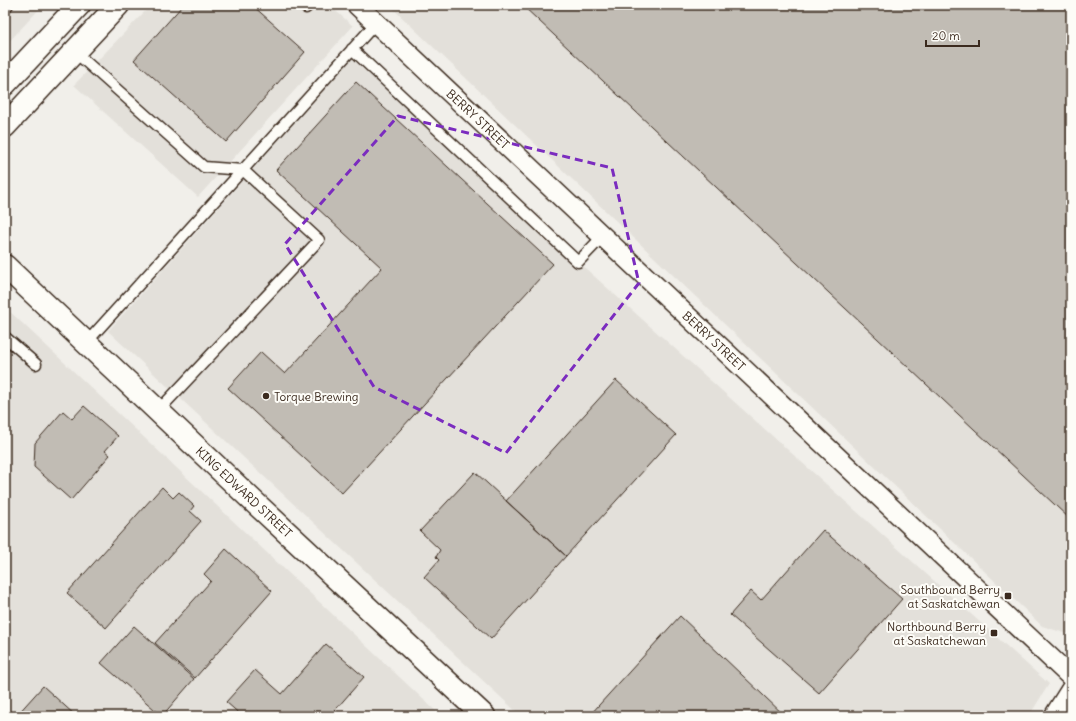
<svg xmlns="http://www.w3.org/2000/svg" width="1076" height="721" font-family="Delius,sans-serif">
<rect width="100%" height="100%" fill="#f1efea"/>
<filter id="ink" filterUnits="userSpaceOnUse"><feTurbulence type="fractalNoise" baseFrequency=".025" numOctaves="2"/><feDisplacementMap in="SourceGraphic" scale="8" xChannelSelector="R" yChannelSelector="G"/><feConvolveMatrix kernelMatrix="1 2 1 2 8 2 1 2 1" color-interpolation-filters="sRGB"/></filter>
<g filter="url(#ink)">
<!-- built -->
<path fill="#e3e0da" d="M5,5h38l-38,41z
M151,5h178l24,21 -155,171 -124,-112z
M389,5h682v630l-29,-9z
M352,59l697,625 -20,32h-508l-413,-385z
M5,307l436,409h-436z"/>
<!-- building -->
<path fill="#c1bcb4" stroke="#3b2a1e" d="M183,5h69l53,47 -79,90 -92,-82z
M522,5h549v515z
M356,82l197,182 -211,229 -114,-105 33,-36 24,22 97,-106 -106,-98z
M616,380l60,55 -110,121 -60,-55z
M84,406l34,30 -13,15 5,4 -39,45 -37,-33 1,-24 28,-32 9,8z
M475,472l91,84 -75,83 -67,-62 15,-17 -3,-3 4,-7 -20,-19z
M162,487l11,11 6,-6 15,14 -4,5 11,10 -95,107 -39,-35z
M823,530l79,69 -83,94 -89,-78 21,-24 10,9z
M226,549l46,42 -77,87 -40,-35 56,-62 -7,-7z
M680,616l105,100h-196z
M134,626l60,53 -32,37 -61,-53z
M326,644l38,33 -34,39h-88l-16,-14 29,-32 27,24z
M43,686l33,30h-60z"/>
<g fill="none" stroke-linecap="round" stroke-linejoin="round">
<!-- service casing -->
<g stroke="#3b2a1e" stroke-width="13">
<path id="service" d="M303,5l3,3 3,-3
M5,8l3,-3
M352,49l226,213 25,-26
M75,52l129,115 39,3 76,70 -161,171
M5,337l31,27
M86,343l290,-320"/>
</g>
<!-- minor casing -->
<g stroke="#3b2a1e" stroke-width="22">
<path id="minor" d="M357,5l714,672
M1054,716l17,-27"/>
</g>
<!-- secondary casing -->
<g stroke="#3b2a1e" stroke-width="25">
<path id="secondary" d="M5,84l74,-79
M5,126l113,-121"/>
</g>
<!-- primary casing -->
<g stroke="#3b2a1e" stroke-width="25">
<path id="primary" d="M5,266l247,234 232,216"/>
</g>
<!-- service -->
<use href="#service" stroke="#fdfcf7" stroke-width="10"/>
<!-- minor -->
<use href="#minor" stroke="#fdfcf7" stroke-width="19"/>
<!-- secondary -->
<use href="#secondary" stroke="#fdfcf7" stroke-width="22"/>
<!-- primary -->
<use href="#primary" stroke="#fdfcf7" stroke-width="22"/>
</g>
</g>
<!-- marked area -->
<path fill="none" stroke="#7b2cbf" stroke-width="3" stroke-dasharray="8 5" stroke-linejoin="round" d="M398,116l214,52 27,115 -133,170 -132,-66 -89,-143z"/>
<!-- markers -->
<g fill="#3b2a1e" stroke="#fdfcf7" stroke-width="1.5">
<circle cx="266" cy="396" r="4"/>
<rect x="1004" y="592" width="8" height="8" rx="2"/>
<rect x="990" y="629" width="8" height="8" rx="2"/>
</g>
<g text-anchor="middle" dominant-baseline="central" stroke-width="4" stroke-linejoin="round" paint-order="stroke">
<!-- street labels -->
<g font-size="12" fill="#3b2a1e" stroke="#fdfcf7">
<text transform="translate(478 119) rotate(43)">BERRY STREET</text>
<text transform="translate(714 341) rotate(43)">BERRY STREET</text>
<text transform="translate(244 492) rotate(43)">KING EDWARD STREET</text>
</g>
<!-- poi labels -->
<g font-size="12" fill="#3b2a1e" stroke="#fdfcf7" text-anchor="end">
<text x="274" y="396" text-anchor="start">Torque Brewing</text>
<text x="1000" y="589">Southbound Berry<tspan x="1000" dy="14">at Saskatchewan</tspan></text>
<text x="986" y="626">Northbound Berry<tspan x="986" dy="14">at Saskatchewan</tspan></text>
</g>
</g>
<!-- margin -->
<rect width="1076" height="721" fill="none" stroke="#fdfcf7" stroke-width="20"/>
<rect x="10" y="10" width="1056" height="701" fill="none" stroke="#3b2a1e" stroke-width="1.5" filter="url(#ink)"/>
<!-- scale -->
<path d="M926 40v6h53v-6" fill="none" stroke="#3b2a1e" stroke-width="2"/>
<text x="932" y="40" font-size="12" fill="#3b2a1e" stroke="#fdfcf7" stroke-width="3" paint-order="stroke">20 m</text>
</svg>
